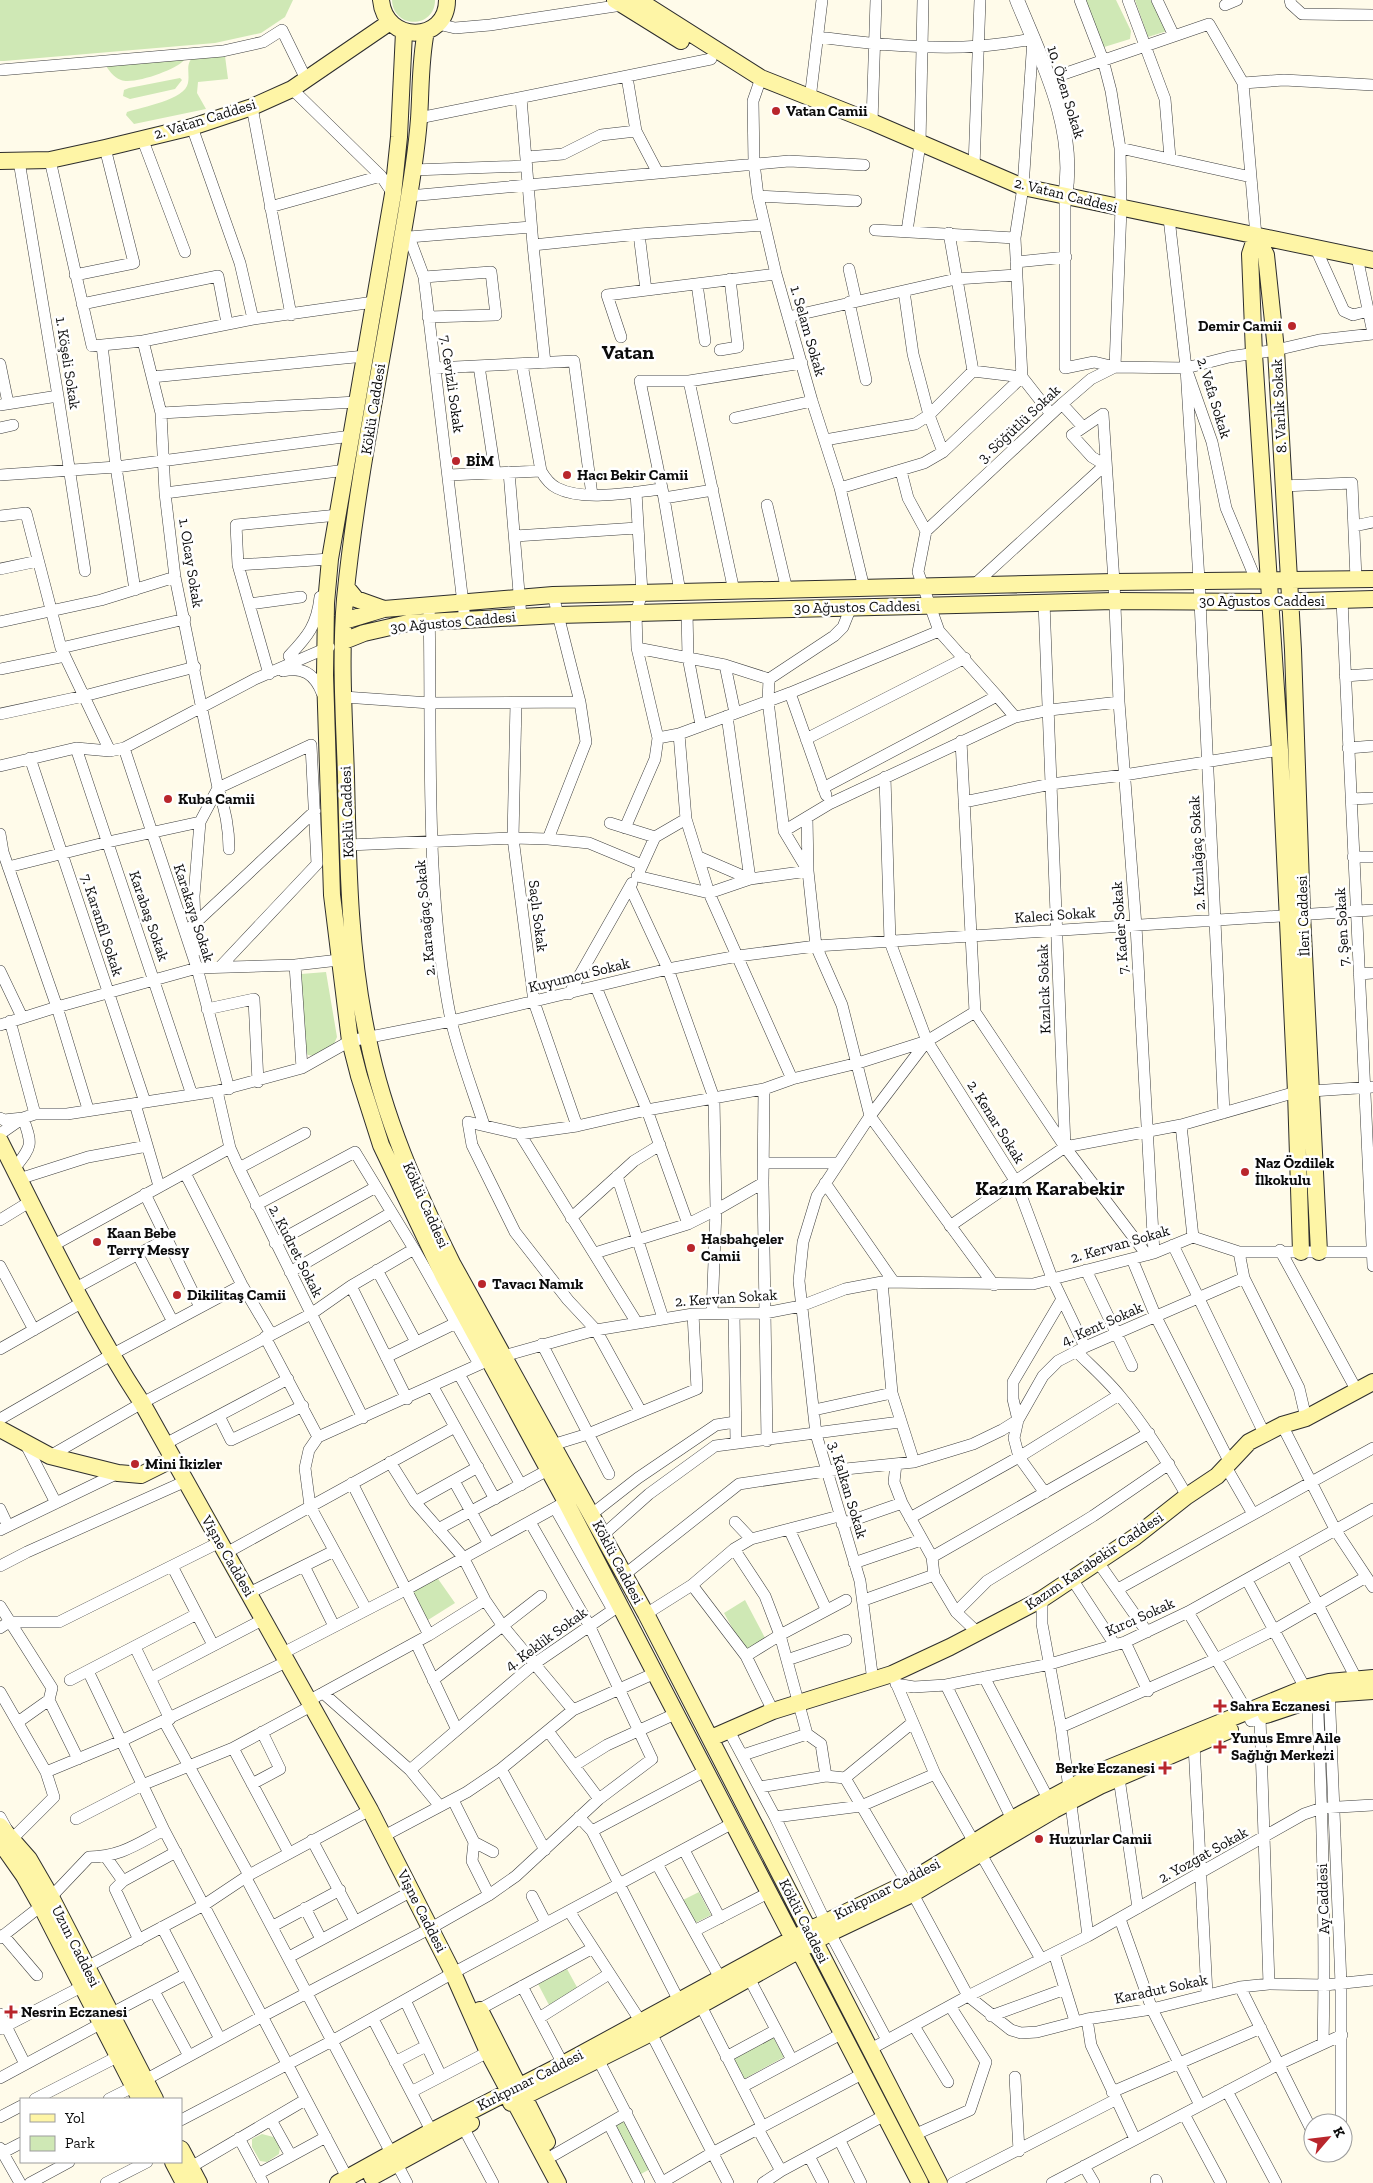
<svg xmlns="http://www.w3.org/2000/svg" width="1373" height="2183" font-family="'Zilla Slab',serif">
<rect width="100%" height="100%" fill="#fffbea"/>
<!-- green -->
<path fill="#cfe8b5" d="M0,0h293l-8,17 -24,16 -46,10 -211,18h-4z
M392,0h43c0,29 -42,29 -43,0z
M1082,0h34l15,31 -1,8 -29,9z
M1135,0h18l14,31 -19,6z
M225,56l3,23 -30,3 -1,11 9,16 -72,15 -8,-9 1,-3c15,-5 58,-12 61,-29 2,-10 -3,-18 5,-26z
M184,60c-8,10 -51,25 -63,20 -8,-3 -13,-11 -17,-17z
M180,78l2,2 -7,9 -45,10 -7,-3 1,-6 5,-2z
M326,972l11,65 -3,7 -20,12 -6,-1 -4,-5 -3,-76z
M436,1576l19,27 -27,17 -15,-27 1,-5z
M745,1600l20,38 -20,13 -21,-38z
M699,1892l12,23 -16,8 -12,-23z
M567,1969l11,20 -29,16 -11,-21z
M773,2037l11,20 -40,22 -11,-21z
M626,2118l26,50 -13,7 -26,-51z
M262,2134l15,4 3,9 -1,7 -12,8 -7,-1 -8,-14v-8z"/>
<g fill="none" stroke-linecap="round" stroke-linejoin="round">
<!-- minor casing -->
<g stroke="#3e3e3e" stroke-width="12">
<path id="minor" d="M1128,0l37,99 5,59
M1157,0l17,36
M1290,0l1,4 11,10 71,1
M1225,5l12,-5
M438,24l17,4 35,-3 132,-20
M819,37c51,7 109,13 161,9 17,-1 35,-4 53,-7l-10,148 -8,51 7,139 -49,-6 -44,44 -14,9 -90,16
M0,70l223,-19 40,-9 19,-12 24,49
M627,77l9,54 22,42
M761,78l-8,23 1,62 4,33 18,78 36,127 28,87 24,100
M1049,79l160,-55 34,59 13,153
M1243,83l41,-3 89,5
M292,89l89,87 12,18
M521,98l12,147 12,118
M810,99l12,-99
M252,107l39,208
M419,118l292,-59
M872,122l4,-122
M192,127l48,136 13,56
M142,138l43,114
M1120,148l131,29
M527,157l36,-3 38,-19 35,-4
M50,160l42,186 51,-5 110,-22 121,-17
M19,161l39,235 27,175
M974,167l6,-167
M413,170l114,-4
M409,196l380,-35 75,4
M758,196l98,5
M1065,196v172l29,-6 21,5 6,-159 -1,-60 -9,-57 -8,-31 -23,-60
M270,207l111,-31
M1169,218l17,150 26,74 14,66 30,72
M875,230l140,8
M907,231l13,-87 3,-144
M949,233l24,138
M639,234l7,56
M402,237h7l15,40 41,343
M409,237l122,-10
M533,245l106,-11 125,-9
M1316,249l28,62 9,4 15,-4
M1357,257l16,76
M1016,262l50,-5
M849,269l7,31
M75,275l59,-12 -29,-115
M424,277l67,-5 5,43 -68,2
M697,284l8,57
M904,291l9,63 16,61 14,37
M849,302l17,78
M82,304l136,-28 9,47
M788,317l168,-38 60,-4
M621,337l-14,-42 169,-21
M143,341l18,72 4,80 10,84 43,211c7,20 11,39 11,61
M102,345l14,122 19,123
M720,350l18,-3 -8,-68
M0,364l8,39
M522,364l19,107
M479,366l16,106
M435,368l139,-7 18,134
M1186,368l13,212 25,533
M152,377l213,-21
M689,381l45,210
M1062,404l21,23
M0,405l58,-9
M161,413l195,-11
M1103,414l11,168 5,120 17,224 18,327
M735,418l77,-17
M0,428l13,-3
M901,471l7,27 18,33
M509,472l12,145
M0,475l116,-8 235,-31
M449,475l92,-4c4,7 8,13 16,17 27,14 75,4 105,1
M1283,486l69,-3 4,96
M840,488l84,-25 19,-11 79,-75 29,37
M165,493l181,-23
M664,498l49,-8
M767,505l20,85
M0,516l26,-3 35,135 49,103
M1354,526l19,-4
M515,536l122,-8
M238,565l92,-6 -2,6
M0,569l38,-8
M974,585l131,-120 -13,-8 -20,-22 31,-21
M680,592l-16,-94 -24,-117h49l113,-18
M1342,600l31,666
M1044,602l21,545
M249,604l52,-7
M429,605c3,135 -5,283 22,415 8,35 22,71 33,105
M687,612l1,45 13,68
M0,622l101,-22 74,-23
M61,648l124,-29
M637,648l88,17 44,14 65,-43 9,-9 8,-20
M289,656c19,-20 28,-31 31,-59
M725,665l10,48
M0,669l65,-13
M283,671c20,-5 32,4 39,22
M269,674l-31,-109 -2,-40 102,-10
M1345,676l28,-2
M790,693l36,102
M997,696l-58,-65 -21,-59 8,-41 136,-127 29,-25 24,-12 71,1 43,-11 47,-7 43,-10 54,-6
M344,697l86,6 150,-1
M516,703l-3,135 21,164 43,124
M0,714l84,-18 111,-29
M727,716l23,163
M679,734l7,85 23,74 83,186
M658,738l21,-4 111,-41 149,-62
M806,739l159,-81
M961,741l14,271
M76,748l116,347
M124,748l73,220 32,121
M1348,748l25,-2
M30,758l115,344
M0,766l76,-18 34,3 14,-3 131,-69 74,-32
M885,777l5,165 37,99 89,141 36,96 33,69
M218,788l93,-43 6,119 -97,103
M823,788l174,-92 18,21
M1351,799l22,-1
M964,802l87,-18 73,-9 156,-25
M807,817l1,54 8,75 26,59 28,111 -53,80 -14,46 -4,39 17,153 44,147 13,100
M610,823l45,14 31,-18
M625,828l30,-69 3,-21 -21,-90 -1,-35 6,-20 -6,-101
M784,831l45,-27 186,-87 35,-7 69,-8
M0,834l3,18 54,155 31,102
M548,839l38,-97 -6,-40 -27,-107
M348,845l165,-7 35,1 41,4 53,22
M699,857l51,22
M1353,857h20
M8,867l100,-25 92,-20
M640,870l15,-33
M637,876l72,17 41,-14 58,-8 -24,-40 -16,-130 1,-22
M630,887l38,82 46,129 2,112 -4,103
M192,926l123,-115
M196,951l-2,-55 6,-74 18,-34
M295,965l7,103
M0,971l22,46
M1359,974l14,-1
M596,987l51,123 41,114
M569,994l63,-111
M207,1009l47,-10 4,83
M975,1012l90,135 82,108
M10,1021l25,93
M0,1025l57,-18 140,-39 98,-3 44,-5
M927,1041l-57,75 124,169
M764,1089l-1,94 4,258
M217,1091l13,57 9,20 124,250
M135,1104l24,82
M0,1118l4,2 19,-2 12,-4h32l150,-23 85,-23 48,-27 101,-20 217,-52 70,-13 78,-10 557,-36
M1181,1125l12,112
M0,1134l23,-16c10,28 9,28 -9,51
M520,1134l117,189
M764,1163h73
M239,1168l66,-35
M185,1173l57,112 29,49
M617,1176l46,142
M19,1179l69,-22 59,-11
M825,1183l68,98
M145,1194l55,113
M256,1205l99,-53 59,97 65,115
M571,1218l63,-57 26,-16
M0,1220l31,-19
M950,1226l115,-79 116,-22 115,-33 77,-5
M1193,1237l46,15h134
M275,1243l101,-56
M1173,1245l91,188
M52,1246l178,-98
M1280,1250l77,141
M1239,1252l5,26 55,110 7,30
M595,1253l93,-29 28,-14 47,-27
M138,1255l35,67
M1132,1259l24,58 73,144
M0,1266l34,64
M377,1270l39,72
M1086,1270l46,96
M290,1272l101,-59
M882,1282l10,111 22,69
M351,1286l56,113
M74,1289l92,-50
M734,1313l2,130
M265,1337l53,100
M542,1344l67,130
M0,1349l81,-46
M1077,1352c14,14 30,28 43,44 26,31 47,65 67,100
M386,1357l70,-34
M459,1374l62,111
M433,1387l62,112
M814,1410l78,-17
M641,1412l-45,-82 -28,-30 -53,-68 -43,-87 -4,-23 52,12 57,-8 70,-16 117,-21 28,-10 66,-16 69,-22 48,-29
M219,1416l12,24 72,-34
M0,1419l111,-64 131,-70
M1282,1425l54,106 37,56
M25,1443l31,60
M165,1444l123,-65
M552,1445l36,-11 109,-45 -4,-75
M50,1456l92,-53 169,-89 40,-28 63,-37
M390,1462l25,40 48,55 22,43 17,25 71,85
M896,1464l-2,18 8,21 30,54 2,18 22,37 22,21
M1226,1467l27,47
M454,1481l35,63
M352,1483l77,152
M1045,1493l-26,-36 -5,-19 4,-18 -5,-21v-17l49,-83
M415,1502l63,-35
M0,1509l8,17
M592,1514l46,-36 78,-53 19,-3
M910,1518l109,-61 100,-62
M735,1522l16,17
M842,1524l60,-21
M438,1529l110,-59
M789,1529l37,80
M0,1530l118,-57
M603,1535l46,-41 66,-48 185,-24
M734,1549l31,47 15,39 -34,21
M226,1553l229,-126
M1292,1555l65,125
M932,1557l217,-124
M1098,1562l49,70
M854,1563l67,-23
M0,1566l27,-14 159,-71
M172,1566l41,79
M304,1566l30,60
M624,1575l115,-91 87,-13 88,-9 59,-18 29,-14 16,-10 25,-44 15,-15 27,-14 159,-69
M1072,1579l43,66
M1247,1580l58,108
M692,1585l54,71 27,55
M1118,1589l255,-141
M249,1593l85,-42
M1042,1599v25l19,103 27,209
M846,1600l-66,35 27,99 14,10 5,32 19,2 62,105 61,113 43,34 10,3 16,-1 50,-13 65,-10 88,-22 29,-3 56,1 48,-5
M864,1600l70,-25
M0,1606l52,82 -3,12 -31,22
M366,1609l-56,-103 -5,-38 4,-18 9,-13 171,-77 107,-30 97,-16 72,-1 36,-7 44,-17 37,-7 151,2 121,-31 39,-16
M956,1612l31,-31 106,-65 76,-52
M1188,1612l59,99 4,10
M646,1614l46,-29 42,-36 17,-10 88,-23
M0,1628l9,-6h50l161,-80
M1125,1642l23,49
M416,1643l41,87
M135,1647l35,72
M283,1653l124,-64 153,-84
M787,1660l59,-20
M88,1671l76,159 186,353
M984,1677l68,129
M151,1678l113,-59
M894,1678l41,96 106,185
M70,1680l127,-66
M433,1680l108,-84
M896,1684l18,3 32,-2 104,-21 75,-22 63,-30 185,-103
M946,1685l66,134
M1329,1688l12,296v139
M1317,1691c5,117 9,235 6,352
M0,1692l46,80 8,25 -42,42 -12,-22
M323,1693l87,77 29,35
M49,1700l29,59
M310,1700l119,-65 56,-35
M1260,1717l9,267
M164,1721l85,154
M1061,1727l155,-68 58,-29 92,-53
M548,1731l51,68
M729,1731l46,86 50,104
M1194,1745l13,249
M233,1748l56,105
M743,1755l64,-21
M575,1765l32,-20 68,-31
M501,1769l44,81
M410,1770l124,-106 79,-54 -58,-102
M46,1772l75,-31 167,-80
M845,1778l67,-55
M1119,1778l19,130
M252,1784l28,-15 -18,-37
M760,1787l66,-11
M453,1800l21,42 -2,19 17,34
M579,1817l13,14 87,170
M775,1817l86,-11 74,-32
M76,1819l66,-34 91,-37 80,-43
M592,1831l113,-60
M384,1836l83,-44 34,-23 72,-59 82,-37
M312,1840l43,81
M474,1842l19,10
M684,1850l36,68
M106,1857l17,24 -8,8 24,51
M657,1864l63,114
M246,1878l161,305
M123,1881l53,-29
M532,1896l14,27
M51,1897l38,-40c31,0 48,-13 75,-27
M305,1908l16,31
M569,1911l72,111 10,11 77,150
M1120,1919l32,90 48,96
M273,1926l67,-36
M162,1927l58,112
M694,1931l76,-39
M830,1933l57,107
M3,1935l34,40
M0,1938l41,-32
M1054,1953l21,68
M289,1957l123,-66
M81,1970l123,-65 45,-30 121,-65
M749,1978l43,82
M522,1986l41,78
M1240,1987l71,142 2,1
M154,1991l35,65
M405,2000l36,76
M701,2006l61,120
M480,2009l113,-61
M0,2014l25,50
M110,2014l76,-40
M991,2016l74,-27
M539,2018l70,-44
M373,2019l62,119
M1087,2019l4,26 44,94
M914,2026l34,56
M0,2029l87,-45
M869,2050l99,-54 120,-60 216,-122 18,-6 51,-3
M726,2057l50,-27
M599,2061l63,122
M395,2062l31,-16
M1015,2077l4,74
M0,2078l100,-54
M145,2080l118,-64 168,-88 58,-33 27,-19 83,-77 53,-40 -63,-134 -59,-103
M742,2087l101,-54
M1227,2091l49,92
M411,2092l77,-40
M1112,2092l149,-64
M35,2099l82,-42
M109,2099l24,-12
M1184,2114l37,69
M0,2117l21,-11
M181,2120l151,-79 121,-68 280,-150
M271,2120l20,36
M609,2124l30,59
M463,2127l30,56
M758,2129l23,42
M914,2135l56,-25 16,-48 -36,-56
M239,2138l24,45
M840,2141l21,42
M0,2148l20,35
M2,2153l19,-10
M554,2155l73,-42
M809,2156l14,27
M1084,2166l10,17
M191,2167l114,-67
M258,2174l68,-37
M1156,2180l1,3
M30,2183l39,-21
M106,2183l41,-21
M661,2183l51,-30 152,-80
M763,2183l18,-12 104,-56
M953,2183l162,-83
M1052,2183l227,-119 63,-29"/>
</g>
<!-- tertiary casing -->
<g stroke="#3e3e3e" stroke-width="15">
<path id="tertiary" d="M1017,0c25,61 60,128 48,196"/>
</g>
<!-- secondary casing -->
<g stroke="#2d2d2d" stroke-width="18">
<path id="secondary" d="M381,0c4,44 66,43 66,0
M615,0l66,41
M638,0l123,78 111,44 151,65 350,73
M426,31c-6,30 -5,58 -7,88 -3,40 -10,79 -17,119 -19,120 -45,240 -57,361 -5,58 -1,118 1,177 2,88 3,177 22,263 16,79 49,153 84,224l194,351 293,569
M404,32l-5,105 -6,57 -63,365 -4,44 -1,72 7,220 18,146 9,35 22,69 63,132 122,225 354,681
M0,161l50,-1 55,-12 87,-21 60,-20 40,-18 98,-67
M1256,236l10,19 10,95 17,300 9,264 17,338
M1256,236l-6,18 4,100 26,396 16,342 5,160
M347,588l9,11 28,10
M344,621l40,-12 169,-14 561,-13 259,-3
M344,641l20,-8 44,-10 150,-8 556,-14 156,1 103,-3
M0,1141c45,89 87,178 142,262l228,407 83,163 35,79 70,131
M0,1429l50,27 68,17 23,2 32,-16
M1266,1715l63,-21 44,-3
M711,1738l62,-27 119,-37 58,-27 92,-48 93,-62 52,-41 30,-20 32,-34 33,-17 24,-7 67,-36
M0,1826l29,33 22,38 104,202
M0,1842l24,34 17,30 99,193
M480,2010l67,132
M511,2103l140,-70 179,-100 82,-39 142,-84 46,-24 130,-56
M181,2149l18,34
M173,2162l11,21
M372,2177l99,-54
M338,2183l94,-52 131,-67 246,-134 98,-47 105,-64 87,-47 206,-84 24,-6 44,-4"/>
</g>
<!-- minor -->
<use href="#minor" stroke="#fff" stroke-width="11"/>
<!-- tertiary -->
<use href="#tertiary" stroke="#fff" stroke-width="14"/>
<!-- secondary -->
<use href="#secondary" stroke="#fef5a6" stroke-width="16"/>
</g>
<!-- markers -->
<g fill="#b9262c" stroke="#fff" stroke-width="2">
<circle cx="776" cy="111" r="5"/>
<circle cx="1292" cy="326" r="5"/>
<circle cx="456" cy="461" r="5"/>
<circle cx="567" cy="475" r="5"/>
<circle cx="168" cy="799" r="5"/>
<circle cx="1245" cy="1172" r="5"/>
<circle cx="97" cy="1242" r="5"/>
<circle cx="691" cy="1248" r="5"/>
<circle cx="482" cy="1284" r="5"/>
<circle cx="177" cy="1295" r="5"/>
<circle cx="135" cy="1464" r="5"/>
<path d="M1217.5 1698.5h5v5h5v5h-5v5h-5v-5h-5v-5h5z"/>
<path d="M1217.5 1739.5h5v5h5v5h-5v5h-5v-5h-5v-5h5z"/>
<path d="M1162.5 1760.5h5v5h5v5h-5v5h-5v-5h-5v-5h5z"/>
<circle cx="1039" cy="1839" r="5"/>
<path d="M8.5 2004.5h5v5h5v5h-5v5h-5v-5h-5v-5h5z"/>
</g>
<g text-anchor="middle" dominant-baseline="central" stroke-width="5" stroke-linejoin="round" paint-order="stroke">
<!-- street labels -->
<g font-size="15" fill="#0b0b0b" stroke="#fff">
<text transform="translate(1066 92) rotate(73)">10. Özen Sokak</text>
<text transform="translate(205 119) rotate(-17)">2. Vatan Caddesi</text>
<text transform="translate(1066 195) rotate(14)">2. Vatan Caddesi</text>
<text transform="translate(808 331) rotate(74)">1. Selam Sokak</text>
<text transform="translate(68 363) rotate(81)">1. Köşeli Sokak</text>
<text transform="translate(452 384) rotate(82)">7. Cevizli Sokak</text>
<text transform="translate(1214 398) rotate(73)">2. Vefa Sokak</text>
<text transform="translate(1279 406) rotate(-93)">8. Varlık Sokak</text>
<text transform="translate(373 409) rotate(-81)">Köklü Caddesi</text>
<text transform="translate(1019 424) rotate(-43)">3. Söğütlü Sokak</text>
<text transform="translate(191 563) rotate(81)">1. Olcay Sokak</text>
<text x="1262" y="601">30 Ağustos Caddesi</text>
<text transform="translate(857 607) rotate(-1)">30 Ağustos Caddesi</text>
<text transform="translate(453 622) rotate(-5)">30 Ağustos Caddesi</text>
<text transform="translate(347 812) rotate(-92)">Köklü Caddesi</text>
<text transform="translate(1197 853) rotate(-93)">2. Kızılağaç Sokak</text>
<text transform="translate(194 913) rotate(72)">Karakaya Sokak</text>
<text transform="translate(1055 915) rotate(-4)">Kaleci Sokak</text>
<text transform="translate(149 916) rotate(71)">Karabaş Sokak</text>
<text transform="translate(538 916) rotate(83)">Saçlı Sokak</text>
<text transform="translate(1303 916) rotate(-92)">İleri Caddesi</text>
<text transform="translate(425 918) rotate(-95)">2. Karaağaç Sokak</text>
<text transform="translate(102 925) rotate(72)">7. Karanfil Sokak</text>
<text transform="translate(1342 927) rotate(-93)">7. Şen Sokak</text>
<text transform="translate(1120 928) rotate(-94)">7. Kader Sokak</text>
<text transform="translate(579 975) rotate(-14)">Kuyumcu Sokak</text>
<text transform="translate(1044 989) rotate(-92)">Kızılcık Sokak</text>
<text transform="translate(996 1122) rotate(58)">2. Kenar Sokak</text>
<text transform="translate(426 1205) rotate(66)">Köklü Caddesi</text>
<text transform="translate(1120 1244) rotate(-16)">2. Kervan Sokak</text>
<text transform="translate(296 1251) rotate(63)">2. Kudret Sokak</text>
<text transform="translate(726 1298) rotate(-4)">2. Kervan Sokak</text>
<text transform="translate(1102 1324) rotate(-24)">4. Kent Sokak</text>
<text transform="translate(848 1490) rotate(73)">3. Kalkan Sokak</text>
<text transform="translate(228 1556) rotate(60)">Vişne Caddesi</text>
<text transform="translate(1094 1561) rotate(-34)">Kazım Karabekir Caddesi</text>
<text transform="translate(618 1562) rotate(62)">Köklü Caddesi</text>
<text transform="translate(1140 1617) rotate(-24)">Kırcı Sokak</text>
<text transform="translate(546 1639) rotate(-36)">4. Keklik Sokak</text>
<text transform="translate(1203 1855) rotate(-29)">2. Yozgat Sokak</text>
<text transform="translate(887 1889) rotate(-27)">Kırkpınar Caddesi</text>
<text transform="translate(1323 1899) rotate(-92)">Ay Caddesi</text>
<text transform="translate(422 1911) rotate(63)">Vişne Caddesi</text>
<text transform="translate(804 1921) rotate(63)">Köklü Caddesi</text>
<text transform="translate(76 1946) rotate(63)">Uzun Caddesi</text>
<text transform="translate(1161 1989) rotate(-12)">Karadut Sokak</text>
<text transform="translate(530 2080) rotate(-27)">Kırkpınar Caddesi</text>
</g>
<!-- poi labels -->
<g font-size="15" font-weight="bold" fill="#0b0b0b" stroke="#fff" text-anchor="start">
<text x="786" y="111">Vatan Camii</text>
<text x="1282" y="326" text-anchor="end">Demir Camii</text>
<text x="466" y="461">BİM</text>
<text x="577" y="475">Hacı Bekir Camii</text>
<text x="178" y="799">Kuba Camii</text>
<text x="1255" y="1163">Naz Özdilek<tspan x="1255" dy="17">İlkokulu</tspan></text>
<text x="107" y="1233">Kaan Bebe<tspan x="107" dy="17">Terry Messy</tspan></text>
<text x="701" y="1239">Hasbahçeler<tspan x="701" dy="17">Camii</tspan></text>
<text x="492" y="1284">Tavacı Namık</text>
<text x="187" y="1295">Dikilitaş Camii</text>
<text x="145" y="1464">Mini İkizler</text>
<text x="1230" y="1706">Sahra Eczanesi</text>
<text x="1231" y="1738">Yunus Emre Aile<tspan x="1231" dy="17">Sağlığı Merkezi</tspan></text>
<text x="1155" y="1768" text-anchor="end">Berke Eczanesi</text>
<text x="1049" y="1839">Huzurlar Camii</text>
<text x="21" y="2012">Nesrin Eczanesi</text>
</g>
<!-- district labels -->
<g font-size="20" font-weight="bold" fill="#0b0b0b" stroke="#fff">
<text x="628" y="352">Vatan</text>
<text x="1050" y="1188">Kazım Karabekir</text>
</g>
</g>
<!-- legend -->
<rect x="20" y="2098" width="162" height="65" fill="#ffffff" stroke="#9d9d9d"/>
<rect x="30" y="2114" width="25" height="8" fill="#fef5a6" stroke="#9d9d9d"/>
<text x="65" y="2123" font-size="15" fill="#0b0b0b">Yol</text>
<rect x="30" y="2136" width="25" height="15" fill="#cfe8b5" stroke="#9d9d9d"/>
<text x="65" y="2148" font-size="15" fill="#0b0b0b">Park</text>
<!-- north arrow -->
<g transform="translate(1328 2138) rotate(62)"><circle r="24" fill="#ffffff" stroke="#9d9d9d"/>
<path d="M0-4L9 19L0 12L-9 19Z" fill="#b9262c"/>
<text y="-8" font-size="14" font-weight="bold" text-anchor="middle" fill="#0b0b0b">K</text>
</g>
</svg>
